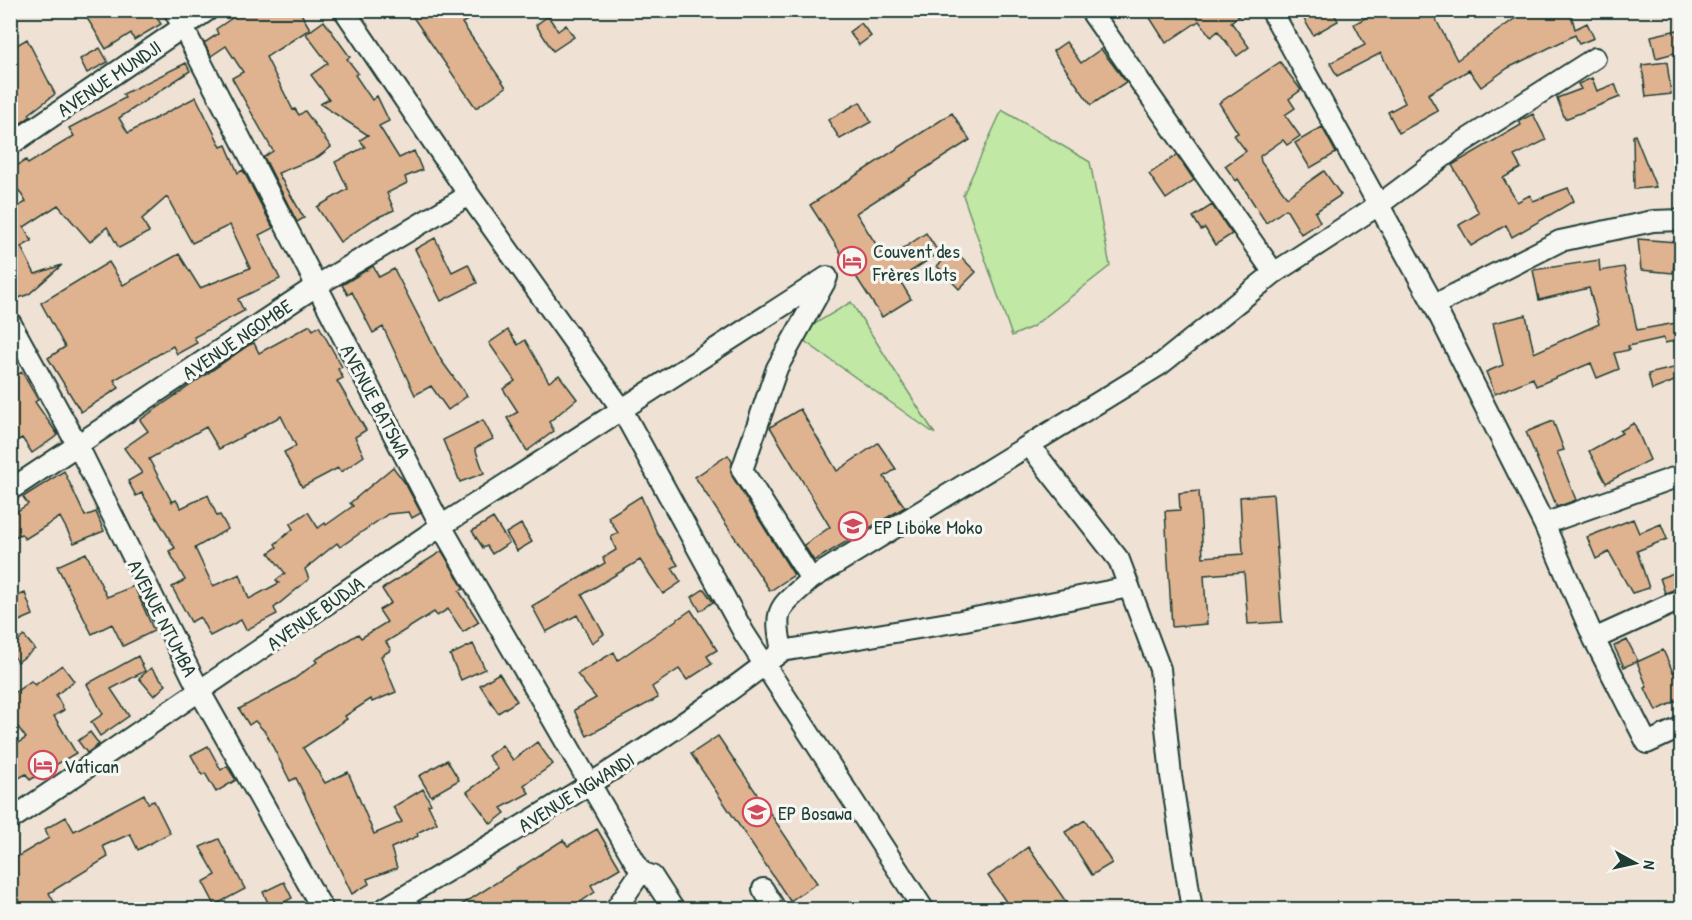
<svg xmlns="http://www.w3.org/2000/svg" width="1692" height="920" font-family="'Patrick Hand',sans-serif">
<rect width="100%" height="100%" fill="#efe2d5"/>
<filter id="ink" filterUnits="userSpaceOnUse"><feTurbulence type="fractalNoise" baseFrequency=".0167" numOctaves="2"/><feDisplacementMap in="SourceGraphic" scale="12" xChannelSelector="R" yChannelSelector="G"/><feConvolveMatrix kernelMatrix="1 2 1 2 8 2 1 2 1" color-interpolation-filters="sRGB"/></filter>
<g filter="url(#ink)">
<!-- green -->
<path fill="#c1e9a5" stroke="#70936c" stroke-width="1.5" d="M1002,110l88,52 20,104 -78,61 -20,9 -49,-141z
M851,302l84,132 -139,-99z"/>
<!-- building -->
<path fill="#dfb390" stroke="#1f3d34" stroke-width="1.5" d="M82,10h70l9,14 -27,16 -3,-7 -25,16z
M244,10h55l11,19 -44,28 27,53 2,-1 4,6 6,-4 26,36 -13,10 -40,16 26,45 -7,4 -33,-65 9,-6 -41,-73 11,-6 -17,-26 -15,10 -7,-13 14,-9 -2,-5z
M408,10h78l-24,13 44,64 -30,21z
M1145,10h101l-15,12 18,25 -12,9 -19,-25 -7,6 -12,-16 -33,22z
M1299,10h33l6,11 -25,14z
M1380,10h51l26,50 70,-50h43l5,19 12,-6 7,15 -15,6 -4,-9 -67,33 -27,19 -12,-17 -41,24 10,17 -39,22 -11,-21 17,-9 -24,-50 -44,23 -7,-13 35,-18 -11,-21z
M548,16l10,15 8,-6 8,12 -21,14 -17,-26z
M324,21l26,36 -3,2 11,14 -3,2 17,25 5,-4 12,25 -10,5 20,32 15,-7 8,19 -17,7 2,6 -20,10 7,17 -20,9 -34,23 -23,-35 31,-18 -13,-27 30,-15 -5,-7 8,-5 -48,-31 9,-5 -18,-24 17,-12 -22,-29z
M861,23l10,13 -12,9 -10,-13z
M1682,29v22l-26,7 -5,-22z
M27,39l28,55 -26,20 2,2 -13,9 -1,-3 -7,4v-77z
M1066,42l15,21 20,-14 25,33 -35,23 -38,-54z
M100,48l8,14 -21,11 -7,-14z
M1280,62l21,28 -12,9 6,9 -10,7 15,21 -13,9 -4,-5 -23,16 1,6 26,35 37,-26 17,24 -26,17 5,10 -19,12 -15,-25 -20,14 -28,-44 -2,2 -11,-15 21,-15 -12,-16 4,-2 -19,-30z
M1667,62l4,32 -25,3 -4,-32z
M186,63l4,8 -71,47 9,15 68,-36 25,50 5,-2 12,28 5,-3 30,58 -14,7 21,44 -42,20 6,12 -50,26 3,6 -20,11 -4,-8 -59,34 5,8 -38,24 -33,-54 17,-11 -24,-44 68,-41 14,23 56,-31 21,34 50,-20 -20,-43 -38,18 -25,-46 -25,22 7,13 -30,16 -12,-21 -17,15 -32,-37 -34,22 8,14 -11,6 14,27 27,-9 -33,29 -10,4 -6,-17 6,-2 -9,-16v-61l4,7 12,-7 -16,-26v-6l16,-10 2,4 46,-28 -5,-8 56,-30 -2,-4z
M1592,78l5,13 18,-7 5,13 -55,22 -8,-21 24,-9 -3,-5z
M860,102l11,20 -31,17 -12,-19z
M952,113l18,27 -114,73 30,47 40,-27 13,20 -40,26 12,20 -29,18 -72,-112z
M1533,114l13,26 -32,16 7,12 -18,10 14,24 13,-7 3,6 35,-13 6,13 -62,36 -6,-12 -35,21 -12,-21 20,-12 -27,-48 69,-40 -2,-4z
M1322,127l14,26 -26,15 -15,-25z
M1635,135l21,52 -22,2 -1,-53z
M1177,155l17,25 -28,19 -17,-25z
M1212,205l20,29 -17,11 -10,-17 -4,2 -8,-13z
M435,238l17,34 16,-8 9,19 -36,18 -26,-52z
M1638,239l38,3 -3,31 -32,-3z
M954,250l22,22 -17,17 -22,-23z
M1599,260l1,11 24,-4 13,63 45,-8v17l-17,4 -1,-5 -36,8 1,4 -15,3 5,16 -22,9 -6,-15 -55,23 -3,-8 -38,16 -9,-22 17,-7 -10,-42 33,-8 8,38 65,-29 -10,-36 -50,12 -6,-30z
M373,266l6,11 15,-8 47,91 26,36 -19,14 -17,-24 -16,9 -32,-68 -10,6 -21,-41 -4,3 -6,-10z
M310,325l3,5 6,-4 23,41 -4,2 5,9 -6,3 29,49 -11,7 9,19 -23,16 -3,-4 -36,19 -18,-35 12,-6 -15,-30 -62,33 -13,-22 -57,32 23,43 4,-2 5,8 27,-13 9,21 3,-1 8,14 -33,19 18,38 27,-12 9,25 30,-16 -3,-3 9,-7 -16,-20 8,-6 -2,-3 18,-15 -3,-5 18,-12 10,16 7,-5 1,2 27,-19 -3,-3 43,-36 12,16 16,30 -9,5 -3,-6 -21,2 -48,33 -3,-4 -32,26 4,10 -35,29 3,6 -31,16 -5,-10 -31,16 -10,-19 -9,5 -19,-35 13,-7 -16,-29 6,-3 -33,-55 -6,3 -8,-15 14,-8 -18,-25 24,-17 -8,-11 109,-75 5,-2 5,10z
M508,330l10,15 7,-5 24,42 10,-7 18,24 -28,23 5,9 -27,20 -20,-33 11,-6 -15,-23 12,-8 -26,-38z
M1682,366v12l-30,12 -4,-16z
M22,372l16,28 -3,2 23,33 -26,18 -10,-15 -12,6v-65z
M800,409l37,62 41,-28 18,26 -12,8 21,30 -91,54 -10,-16 26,-18 -60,-100z
M483,420l10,19 -18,9 9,25 -24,9 -17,-42z
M1553,421l11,29 -7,2 19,48 -19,7 -31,-75z
M1634,423l16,37 -44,23 -17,-32 33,-18 -2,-2z
M728,455l4,6v15l62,99 -24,16 -75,-114z
M64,471l21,45 11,-4 8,19 -30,12 -14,-26 -35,22 -4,-5 -11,5v-23l18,-12 -5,-7z
M1199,491l4,66 40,-3 -3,-57 33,-3 9,128 -34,2 -4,-52 -40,3 3,49 -35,3 -7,-116 15,-1 -1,-17z
M641,496l16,37 21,32 -6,3 9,14 -18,12 -23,-34 -58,35 22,39 -12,9 -15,-28 -31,17 -14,-26 73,-43 -2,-5 13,-8 -5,-13 7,-4 -10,-16z
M493,518l16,25 -17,11 -5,-8 -4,2 -11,-17z
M1633,519l6,14 22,-9 6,15 -30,12 12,37 -17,5 -23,-41 -13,7 -9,-22z
M521,524l11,18 -15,9 -11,-18z
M442,551l22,38 -5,2 20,31 -16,10 -15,-23 -11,7 -3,-4 -48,30 5,8 -10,6 15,36 -24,10 -1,-3 -26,17 2,3 -44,29 22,35 23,-11 26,62 28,-12 -9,-15 30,-18 8,15 -3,1 9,18 -20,10 1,3 -27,12 6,20 -30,11 2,5 -17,10 -56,-116 -6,3 -24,-48 -11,-12 -6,4 -10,-16 55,-30 23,-17 -2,-2 43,-26 3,4 26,-16 -8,-12 12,-7 -9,-14z
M86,553l21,44 27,-11 20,45 -31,15 -11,-22 -20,10 -35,-68z
M1682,570v17l-17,6 -5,-15z
M704,589l9,13 -13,9 -8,-14z
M25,593l8,22 -16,7 -7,-23z
M691,610l26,40 -10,6 5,8 -25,16 -8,-11 -27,18 6,11 -71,38 -13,-26 22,-12 -19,-24 37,-22 4,8z
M24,636l11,13 -17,13 -8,-10v-5z
M1627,640l11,21 -14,6 -10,-21z
M473,644l12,25 -24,11 -11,-25z
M1663,650l10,22 9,-4v30l-26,13 -11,-23 2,-1 -10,-25z
M138,656l7,15 -34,18 18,27 -29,20 -9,-14 12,-8 -16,-30z
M62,665l12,16 -18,14 8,15 -10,6 22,37 -46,27 -4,-6 -16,9v-35l16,-10 -16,-22v-20l21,-15 4,4z
M151,668l15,17 -12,11 -15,-18z
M499,673l18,28 -19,12 -18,-28z
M90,732l9,12 -12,9 -9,-12z
M718,736l99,147 -27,18 -99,-147z
M537,742l16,22 -29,21 5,8 -28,15 4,5 -14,11 -24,-32 31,-23 -10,-13 14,-11 11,15z
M208,746l13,24 6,-4 9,14 -20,12 -11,-19 -3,2 -11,-20z
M447,760l12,20 -28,16 -12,-20z
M144,794l4,9 6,-2 16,32 -32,17 -8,-16 -27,12 5,11 -59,36 9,16h-35l-13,-20v-28l39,-23 -4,-9 21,-12 8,14z
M1085,820l27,43 -20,12 -27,-43z
M597,829l23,39 -29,17 4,7 -25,17h-115l108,-69 5,6z
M219,839l26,50 -30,16 -12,-23 13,-7 -16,-28z
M1028,847l43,62h-60l-23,-33z
M284,882l8,16 -21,11 -8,-17z"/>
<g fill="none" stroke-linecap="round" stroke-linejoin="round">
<!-- minor casing -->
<g stroke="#1f3d34" stroke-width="24">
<path id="minor" d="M174,10l267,516 200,346 11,4 22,34
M344,10l125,185 152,213 123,225 180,277
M1090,10l184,263
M1271,10l163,295 110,219 50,115 53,104 35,-16
M10,145l198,-135
M1434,305l126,-64 93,-20 29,-1
M10,322l68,124 122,246 123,218
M1029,445l90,115 41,109 11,107 21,134
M10,490l306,-204 153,-91
M1544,524l138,-49
M811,579l-69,-109 35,-102 49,-88
M1594,639l88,-40
M782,651l178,-30 169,-34
M10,820l431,-294 386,-249
M763,889l13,21
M382,910c136,-82 275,-161 400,-259 -9,-45 -3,-42 29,-72l350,-215 113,-91 106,-69 83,-62 132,-84
M615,910l26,-38"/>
</g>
<!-- minor -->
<use href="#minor" stroke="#f6f6f2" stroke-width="20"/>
</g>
</g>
<!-- icons -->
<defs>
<g id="hotel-ring" transform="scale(1.5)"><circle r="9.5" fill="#f6f6f2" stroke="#d1495b" stroke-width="1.5"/><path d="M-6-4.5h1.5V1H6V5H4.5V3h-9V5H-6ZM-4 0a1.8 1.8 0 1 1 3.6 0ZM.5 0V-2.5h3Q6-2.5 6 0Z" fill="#d1495b"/></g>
<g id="school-ring" transform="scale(1.5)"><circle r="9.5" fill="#f6f6f2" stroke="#d1495b" stroke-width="1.5"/><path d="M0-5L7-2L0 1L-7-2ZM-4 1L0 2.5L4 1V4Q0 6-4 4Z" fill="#d1495b"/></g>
</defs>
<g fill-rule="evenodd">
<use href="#hotel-ring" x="852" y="261"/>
<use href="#school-ring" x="853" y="526"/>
<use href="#hotel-ring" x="43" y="765"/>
<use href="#school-ring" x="757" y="812"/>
</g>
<g text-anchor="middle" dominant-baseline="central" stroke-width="6" stroke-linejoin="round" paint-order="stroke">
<!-- street labels -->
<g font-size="20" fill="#1f3d34" stroke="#f6f6f2">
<text transform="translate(109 78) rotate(-34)">AVENUE MUNDJI</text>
<text transform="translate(237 339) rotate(-34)">AVENUE NGOMBE</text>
<text transform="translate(376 401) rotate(62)">AVENUE BATSWA</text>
<text transform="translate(315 613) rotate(-35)">AVENUE BUDJA</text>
<text transform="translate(163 618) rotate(63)">AVENUE NTUMBA</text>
<text transform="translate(576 792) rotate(-32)">AVENUE NGWANDI</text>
</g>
<!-- poi labels -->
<g font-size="20" fill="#1f3d34" stroke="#f6f6f2" text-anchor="start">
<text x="873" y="250">Couvent des<tspan x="873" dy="23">Frères Ilots</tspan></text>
<text x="874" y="526">EP Liboke Moko</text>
<text x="64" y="765">Vatican</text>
<text x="778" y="812">EP Bosawa</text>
</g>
</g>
<!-- margin -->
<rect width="1692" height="920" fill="none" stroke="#f6f6f2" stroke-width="36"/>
<rect x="18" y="18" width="1656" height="884" fill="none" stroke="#1f3d34" stroke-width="2" filter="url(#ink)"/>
<!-- north arrow -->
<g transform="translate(1635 863) rotate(98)" stroke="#f6f6f2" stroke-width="4.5" paint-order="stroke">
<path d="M0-4.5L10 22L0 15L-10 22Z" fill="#1f3d34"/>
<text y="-9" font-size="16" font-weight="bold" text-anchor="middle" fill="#1f3d34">N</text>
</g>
</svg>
